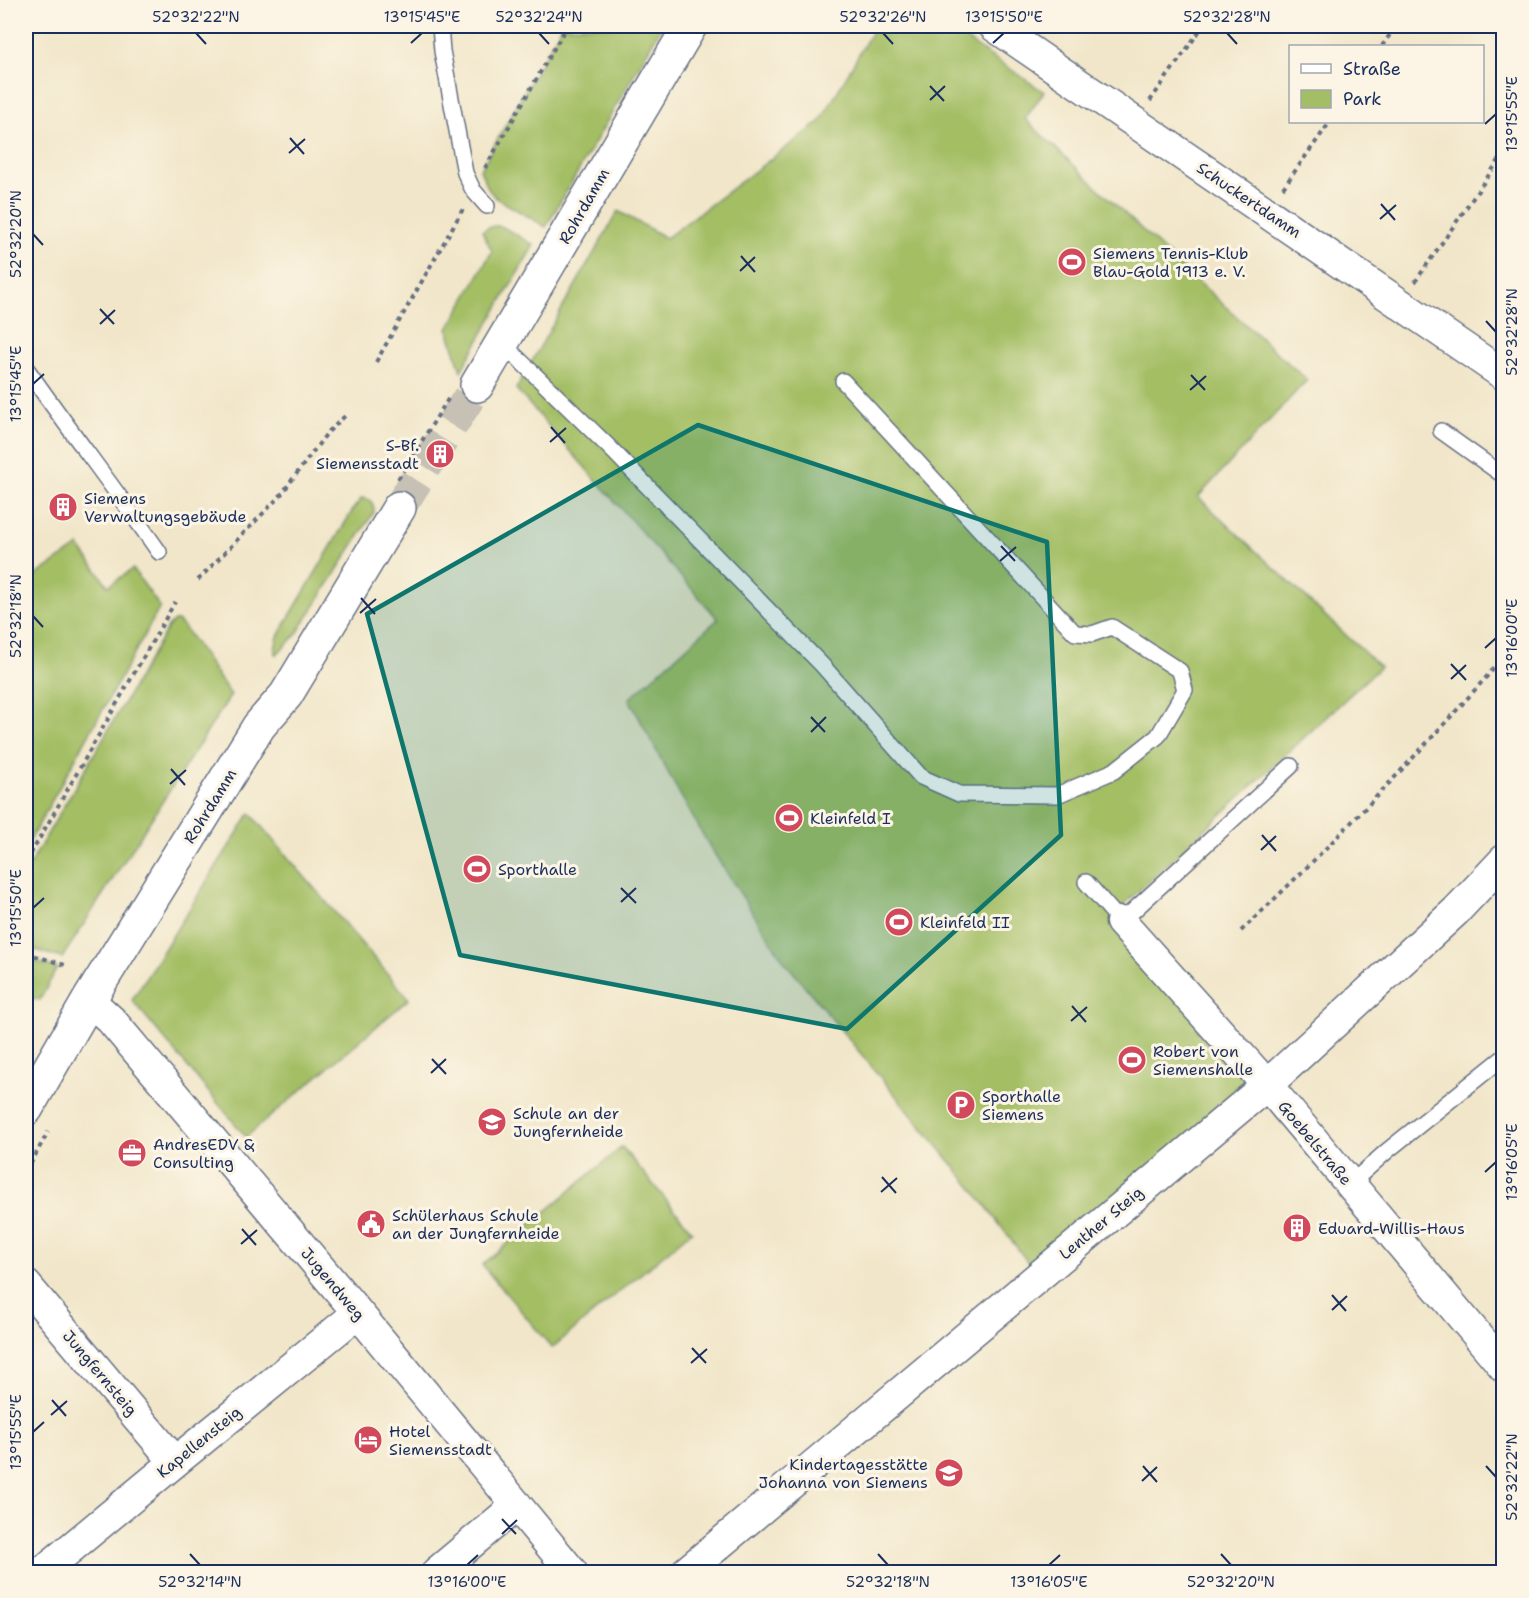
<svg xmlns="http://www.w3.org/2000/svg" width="1529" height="1598" font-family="'Shantell Sans',sans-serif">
<rect width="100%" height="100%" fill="#fcf5e5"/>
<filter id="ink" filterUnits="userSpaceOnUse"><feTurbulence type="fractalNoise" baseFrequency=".0167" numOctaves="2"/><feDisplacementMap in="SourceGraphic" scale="12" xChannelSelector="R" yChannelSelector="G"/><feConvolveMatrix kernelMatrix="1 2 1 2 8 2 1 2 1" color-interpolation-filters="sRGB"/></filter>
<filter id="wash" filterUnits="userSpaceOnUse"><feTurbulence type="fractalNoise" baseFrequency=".008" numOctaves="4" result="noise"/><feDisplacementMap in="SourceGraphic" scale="24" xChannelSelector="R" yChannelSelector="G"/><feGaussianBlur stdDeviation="1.35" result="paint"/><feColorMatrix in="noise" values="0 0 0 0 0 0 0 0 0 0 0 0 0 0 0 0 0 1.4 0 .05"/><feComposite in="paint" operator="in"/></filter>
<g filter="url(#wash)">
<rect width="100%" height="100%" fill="#f1e6c9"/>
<!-- green -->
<path fill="#a3be64" stroke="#5f7661" stroke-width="1.5" d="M562,26h100l-116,201 -50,-29 -7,-8 -9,-20z
M875,26h71l98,66 -19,27 147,139 135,122 -109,117 182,170 -266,247 153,171 -229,191 -65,-87 -189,-228 -74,-114 -36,-63 -45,-85 89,-80 -202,-230 102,-178 48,27 154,-116z
M496,226l7,1 31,18 -73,126 -13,-42 44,-78 -10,-20 7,-4z
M362,498c9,0 12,6 12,14l-78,123 -20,20 -1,-6 3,-13 76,-128z
M79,546l29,40 25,-17 27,38 -134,240v-265z
M174,621h4l6,6 47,68 -169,263 -36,-11v-76l142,-244z
M250,813l159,186 -163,138 -114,-137z
M26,959l31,9 -17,32 -14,-3z
M622,1147l70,84 -140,117 -70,-83z"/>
</g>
<g filter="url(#ink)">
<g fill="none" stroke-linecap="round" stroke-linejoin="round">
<!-- secondary-tunnel -->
<path stroke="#c6c1b4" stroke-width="33" stroke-dasharray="33 16" stroke-linecap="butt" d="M399,508l78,-123"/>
<!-- service casing -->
<g stroke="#666f83" stroke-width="18">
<path id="service" d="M440,26l2,25 23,122 8,17 14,16
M503,344l108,105 211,216 99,112 38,17 98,1 57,-24 44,-35 27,-46 -5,-19 -68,-44 -20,7 -17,-1 -232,-252
M26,368c43,62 90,122 133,184
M1441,431l63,45
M1086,882l35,40 170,-156
M1349,1185l38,-34 117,-94"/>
</g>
<!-- minor casing -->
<g stroke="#666f83" stroke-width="33">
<path id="minor" d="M994,26l510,349
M1121,922l146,163 237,282
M89,1000l22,20 247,293 214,259
M26,1285l149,177
M42,1572l133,-110 183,-149
M437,1572l80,-67
M686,1572l581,-487 189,-174 48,-51"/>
</g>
<!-- secondary casing -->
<g stroke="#666f83" stroke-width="36">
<path id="secondary" d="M477,385l213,-359
M26,1109l63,-109 170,-274 27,-31 113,-187"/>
</g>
<!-- path -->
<path stroke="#666f83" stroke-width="4" stroke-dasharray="4.5 4.5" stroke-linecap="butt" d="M1382,46l14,-20
M1150,101l53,-75
M485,168l82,-142
M1283,188l47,-66
M1415,282l89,-129
M376,362l87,-153
M398,479l52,-83
M198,580l82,-84 47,-63 18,-17
M26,862l149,-260
M1241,931c92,-87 179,-178 263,-274
M26,953l39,12
M26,1172l22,-40"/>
<!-- service -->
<use href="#service" stroke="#fff" stroke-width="15"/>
<!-- minor -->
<use href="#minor" stroke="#fff" stroke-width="30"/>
<!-- secondary -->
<use href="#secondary" stroke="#fff" stroke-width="33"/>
</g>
</g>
<!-- marked area -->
<path fill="#0f766e" fill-opacity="0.2" stroke="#0f766e" stroke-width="4.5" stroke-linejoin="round" d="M698,425l349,117 14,293 -214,194 -387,-74 -93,-341z"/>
<!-- ticks -->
<path fill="none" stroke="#1b2f5e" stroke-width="2" d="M196,33l10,11M539,33l10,11M883,33l10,11M1227,33l10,11M411,43l11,-10M993,43l11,-10M930,86l14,15M930,100l15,-14M1485,124l11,-10M290,138l14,16M289,153l16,-14M1381,204l14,16M1380,219l16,-14M33,234l10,11M741,256l14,16M740,271l15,-14M100,309l14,15M1486,321l10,11M100,324l15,-14M1191,375l14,15M33,384l11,-10M1190,390l16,-14M551,427l14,16M550,442l16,-14M1001,546l14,15M1000,561l16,-14M361,598l14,16M360,613l16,-14M33,616l10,11M1485,648l11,-10M1451,664l15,16M1451,679l15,-14M811,717l14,15M811,732l15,-15M171,769l14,16M170,784l16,-14M1262,835l14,16M1261,850l15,-14M621,888l15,15M621,902l15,-14M33,908l11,-10M1072,1006l14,16M1071,1021l16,-14M432,1059l14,15M431,1073l15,-14M1485,1172l11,-10M882,1177l14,16M881,1192l16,-14M242,1229l14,16M241,1244l16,-14M1332,1295l14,16M1332,1310l15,-14M692,1348l14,15M691,1363l16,-14M52,1400l14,16M51,1415l16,-14M33,1432l11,-10M1143,1466l14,16M1486,1466l10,11M1142,1481l15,-14M502,1519l14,15M502,1534l15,-14M190,1554l10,11M878,1554l10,11M1221,1554l10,11M467,1565l11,-10M1049,1565l11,-10"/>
<!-- icons -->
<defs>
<g id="stadium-disc" transform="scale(1.5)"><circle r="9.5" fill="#d1495b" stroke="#fcf5e5"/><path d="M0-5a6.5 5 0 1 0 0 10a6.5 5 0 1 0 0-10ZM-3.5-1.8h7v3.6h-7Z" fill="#fff"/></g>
<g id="building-disc" transform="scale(1.5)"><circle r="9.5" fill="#d1495b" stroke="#fcf5e5"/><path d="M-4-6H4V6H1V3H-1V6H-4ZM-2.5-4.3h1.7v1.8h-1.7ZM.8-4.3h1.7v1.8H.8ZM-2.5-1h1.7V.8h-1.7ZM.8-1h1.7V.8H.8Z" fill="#fff"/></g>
<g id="parking-disc" transform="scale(1.5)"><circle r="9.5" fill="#d1495b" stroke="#fcf5e5"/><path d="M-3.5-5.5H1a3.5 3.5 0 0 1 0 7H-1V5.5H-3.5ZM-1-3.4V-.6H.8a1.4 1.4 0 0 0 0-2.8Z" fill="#fff"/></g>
<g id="school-disc" transform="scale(1.5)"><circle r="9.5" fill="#d1495b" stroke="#fcf5e5"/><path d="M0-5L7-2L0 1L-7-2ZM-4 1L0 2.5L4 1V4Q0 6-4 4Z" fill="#fff"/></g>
<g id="office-disc" transform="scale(1.5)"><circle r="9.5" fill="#d1495b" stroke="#fcf5e5"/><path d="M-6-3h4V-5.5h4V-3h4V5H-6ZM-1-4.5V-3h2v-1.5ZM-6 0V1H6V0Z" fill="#fff"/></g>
<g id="civic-disc" transform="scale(1.5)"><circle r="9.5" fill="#d1495b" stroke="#fcf5e5"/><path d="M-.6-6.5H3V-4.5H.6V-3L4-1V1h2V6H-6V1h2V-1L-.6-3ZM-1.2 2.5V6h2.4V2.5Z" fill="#fff"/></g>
<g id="hotel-disc" transform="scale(1.5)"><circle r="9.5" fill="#d1495b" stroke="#fcf5e5"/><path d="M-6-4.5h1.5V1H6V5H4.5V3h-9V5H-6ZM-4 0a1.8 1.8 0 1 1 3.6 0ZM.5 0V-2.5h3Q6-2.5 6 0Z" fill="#fff"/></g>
</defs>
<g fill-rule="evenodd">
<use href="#stadium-disc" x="1072" y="262"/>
<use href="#building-disc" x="440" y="454"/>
<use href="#building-disc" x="63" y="507"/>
<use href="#stadium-disc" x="789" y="818"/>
<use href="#stadium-disc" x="477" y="869"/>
<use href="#stadium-disc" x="899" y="922"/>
<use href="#stadium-disc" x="1132" y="1060"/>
<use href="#parking-disc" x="961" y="1105"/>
<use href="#school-disc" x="492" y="1122"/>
<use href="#office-disc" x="132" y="1153"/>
<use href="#civic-disc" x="371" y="1224"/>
<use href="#building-disc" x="1297" y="1228"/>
<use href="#hotel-disc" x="368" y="1440"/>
<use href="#school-disc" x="949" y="1473"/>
</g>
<g text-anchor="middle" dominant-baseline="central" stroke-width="6" stroke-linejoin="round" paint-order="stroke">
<!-- street labels -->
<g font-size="16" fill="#1b2f5e" stroke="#fcf5e5">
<text transform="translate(1249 200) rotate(34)">Schuckertdamm</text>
<text transform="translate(584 206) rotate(-60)">Rohrdamm</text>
<text transform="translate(210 806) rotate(-58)">Rohrdamm</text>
<text transform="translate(1315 1143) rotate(50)">Goebelstraße</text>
<text transform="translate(1101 1223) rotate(-40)">Lenther Steig</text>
<text transform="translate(333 1284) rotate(50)">Jugendweg</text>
<text transform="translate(100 1373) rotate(50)">Jungfernsteig</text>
<text transform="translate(199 1442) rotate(-39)">Kapellensteig</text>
</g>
<!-- poi labels -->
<g font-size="16" fill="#1b2f5e" stroke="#fcf5e5" text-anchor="start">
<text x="1093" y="253">Siemens Tennis-Klub<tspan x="1093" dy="18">Blau-Gold 1913 e. V.</tspan></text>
<text x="419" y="445" text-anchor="end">S-Bf.<tspan x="419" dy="18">Siemensstadt</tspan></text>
<text x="84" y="498">Siemens<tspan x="84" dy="18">Verwaltungsgebäude</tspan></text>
<text x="810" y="818">Kleinfeld I</text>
<text x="498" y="869">Sporthalle</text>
<text x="920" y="922">Kleinfeld II</text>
<text x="1153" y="1051">Robert von<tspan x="1153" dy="18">Siemenshalle</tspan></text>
<text x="982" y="1096">Sporthalle<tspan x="982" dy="18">Siemens</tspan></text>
<text x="513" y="1113">Schule an der<tspan x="513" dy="18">Jungfernheide</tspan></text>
<text x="153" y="1144">AndresEDV &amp;<tspan x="153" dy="18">Consulting</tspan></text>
<text x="392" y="1215">Schülerhaus Schule<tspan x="392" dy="18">an der Jungfernheide</tspan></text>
<text x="1318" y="1228">Eduard-Willis-Haus</text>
<text x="389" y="1431">Hotel<tspan x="389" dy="18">Siemensstadt</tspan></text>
<text x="928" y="1464" text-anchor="end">Kindertagesstätte<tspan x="928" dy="18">Johanna von Siemens</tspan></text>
</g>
</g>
<!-- margin -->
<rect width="1529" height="1598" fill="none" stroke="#fcf5e5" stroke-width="66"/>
<!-- legend -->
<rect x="1289" y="45" width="195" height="78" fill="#fcf5e5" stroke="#a2a6af" stroke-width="1.5"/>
<rect x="1301" y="64" width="30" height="9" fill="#ffffff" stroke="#a2a6af" stroke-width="1.5"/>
<text x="1343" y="75" font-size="18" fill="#1b2f5e">Straße</text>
<rect x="1301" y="90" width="30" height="18" fill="#a3be64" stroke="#a2a6af" stroke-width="1.5"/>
<text x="1343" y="105" font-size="18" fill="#1b2f5e">Park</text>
<rect x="33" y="33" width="1463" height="1532" fill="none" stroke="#1b2f5e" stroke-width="2"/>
<g font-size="15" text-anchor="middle" fill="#1b2f5e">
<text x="196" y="22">52°32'22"N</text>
<text x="422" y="22">13°15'45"E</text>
<text x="539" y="22">52°32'24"N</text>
<text x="883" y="22">52°32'26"N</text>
<text x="1004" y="22">13°15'50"E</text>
<text x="1227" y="22">52°32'28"N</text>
<text transform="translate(1512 114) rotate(-90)" y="5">13°15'55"E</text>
<text transform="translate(16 234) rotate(-90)" y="5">52°32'20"N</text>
<text transform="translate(1512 332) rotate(-90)" y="5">52°32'28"N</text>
<text transform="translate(16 384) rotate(-90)" y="5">13°15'45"E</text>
<text transform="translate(16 616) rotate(-90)" y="5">52°32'18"N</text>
<text transform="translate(1512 638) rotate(-90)" y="5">13°16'00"E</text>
<text transform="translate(16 908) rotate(-90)" y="5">13°15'50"E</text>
<text transform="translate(1512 1162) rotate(-90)" y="5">13°16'05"E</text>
<text transform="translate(16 1432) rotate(-90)" y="5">13°15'55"E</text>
<text transform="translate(1512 1477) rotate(-90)" y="5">52°32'22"N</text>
<text x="200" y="1587">52°32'14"N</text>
<text x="467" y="1587">13°16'00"E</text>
<text x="888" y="1587">52°32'18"N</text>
<text x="1049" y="1587">13°16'05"E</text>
<text x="1231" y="1587">52°32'20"N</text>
</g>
</svg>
